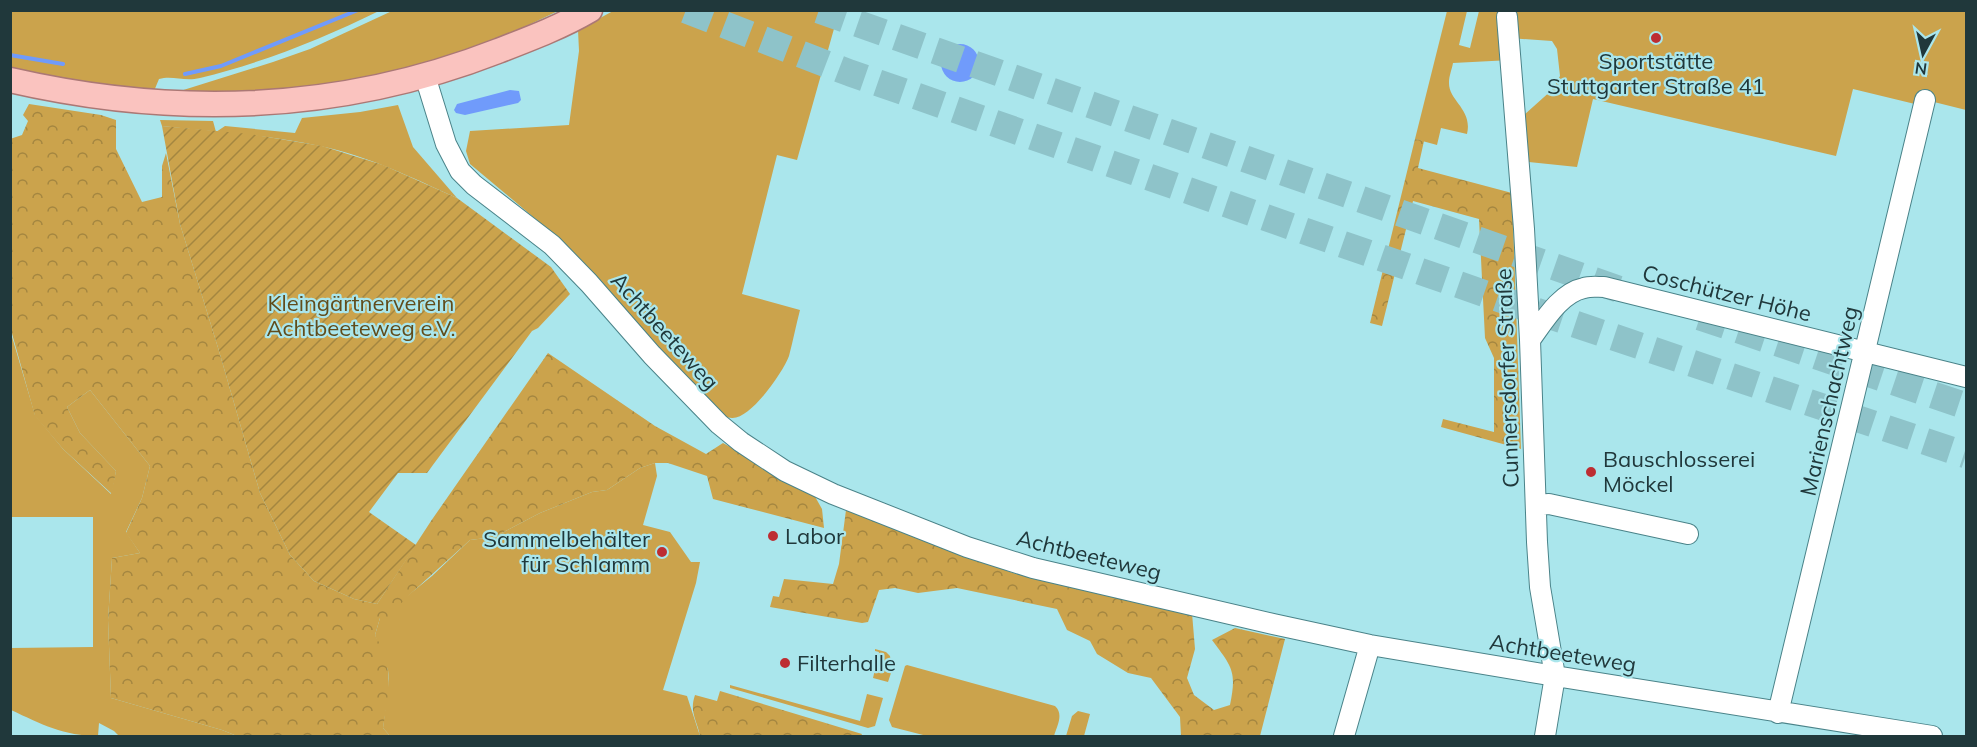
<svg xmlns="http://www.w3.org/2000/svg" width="1977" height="747" font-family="Mulish,sans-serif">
<defs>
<pattern id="forest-crowns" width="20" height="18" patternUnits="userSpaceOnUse" patternTransform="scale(1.5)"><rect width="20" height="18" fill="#cba34c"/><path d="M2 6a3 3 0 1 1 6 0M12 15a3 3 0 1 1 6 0" fill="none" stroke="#a48640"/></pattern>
<pattern id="garden-furrows" width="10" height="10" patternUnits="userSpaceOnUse" patternTransform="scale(1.5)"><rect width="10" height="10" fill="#cba34c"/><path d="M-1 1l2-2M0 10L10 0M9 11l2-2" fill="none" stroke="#a48640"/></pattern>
</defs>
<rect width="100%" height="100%" fill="#aae6ec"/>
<!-- grass -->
<path fill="#cba34c" d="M117,10l2,1h260c-57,28 -117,52 -179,67 -16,4 -27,-3 -41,1l-5,12 -143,-17 -1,-63z
M392,11h166l-101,48 -159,35 -121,-2 96,-30 37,-13z
M613,11h226l-42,149 -20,-5 -35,139 58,16c-4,15 -7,31 -11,46 -6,16 -38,63 -57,62 -11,0 -19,-10 -27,-16l-135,-150 -32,-31 -68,-57 -4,-13 4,-20 99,-6 10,-74 -1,-21z
M1447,11h20l-8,34 11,3 9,-37h487v99l-32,-8 -15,3 -66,-16 -17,67 -243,-57 -16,68 -59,-6 -3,-38 38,-34 7,-13 -3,-27 -5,-8 -43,-3 2,22 -58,3c-1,6 -4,13 -4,19 -1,19 24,27 18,52l-26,-6 -4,17 -22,-6z
M398,105l15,42 44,51c-44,-20 -89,-42 -137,-52 -52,-11 -105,-14 -158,-20l-2,-6 53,1 3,11 9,-6 70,7 7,-15 58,-6z
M10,330l25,85 28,34 48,45 5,-23 -36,-38 -13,-26 23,-17 60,76 -8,32 -16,34 14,21 -28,5 -4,62 3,78 111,32 15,6h-118l-5,-5 -15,-8 -1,13c-34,0 -57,-12 -87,-26v-62l82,-1v-130h-82z
M655,463l2,13 -14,49 27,7 21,30h9l-4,21 -33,107 24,6 13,40h-310l-7,-8 6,-49 -1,-9 -13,-35 5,-17 52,-42 38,-36 24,-3 46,-24 52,-21 15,-2 33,-22z
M875,649l11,3 4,4 2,14 -4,12 -15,-4 6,-26 -4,-1z
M907,665l148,41c9,8 2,20 -1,30h-127l-35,-9 -3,-7 16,-54z
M730,685l130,36 7,-27 16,4 -8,28 -7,2 -138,-40z
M1078,711l12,3 -6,22h-18l6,-20z"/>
<!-- forest -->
<path fill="url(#forest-crowns)" d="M29,104l72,11 15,5v29l26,53 20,-5v-31l4,-13 14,71 39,127 41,142 30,62 24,26 40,18 23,5 54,-83 117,-168 107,73 51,28 17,-11 90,50 9,16 2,19 -111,-29 -6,-23 -39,-13h-13l-15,5 -33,22 -15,2 -52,21 -46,24 -24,3 -63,57 -19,21h-8l-5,17c20,35 14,55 8,93l7,8h-153l-15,-6 -111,-32 -3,-78 4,-62 28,-5 -14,-20 16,-35 8,-32 -60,-76 -23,17 13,26 36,38 -4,23 -49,-45 -28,-33 -24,-86 -1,-191 12,-4 6,-14 -5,-6z
M1415,139l9,2 -6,27 94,25 9,256 -80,-22 2,-8 51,13v-74l-9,-20 -6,-119 -66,-18 -31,125 -12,-3z
M846,510l167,63 179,40 3,36 -8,29 7,17 20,15 16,-5c7,-34 2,-38 -18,-65l23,-12 50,11 -25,97h-79l-1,-19 -29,-39 -23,-5 -31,-19 -7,-13 -23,-11 -10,-21 -100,-21 -39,5 -23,-5 -16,2 -11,32 -6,1 -92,-16 3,-11 6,1 5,-18 49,5 6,-20z
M720,691l142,43 -1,2h-161c-3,-16 -11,-24 -5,-41l22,6z"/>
<!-- garden -->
<path fill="url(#garden-furrows)" d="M162,126l88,8 72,12 61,19 74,33 94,69 19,27 -32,34 -6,3 -105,142h-29l-29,39 47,33 -39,59 -23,-5 -40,-18 -24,-26 -30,-62 -41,-142 -39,-127z"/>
<!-- water -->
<path fill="#709bfb" d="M941 63a19 19 0 1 1 38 0a19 19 0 1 1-38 0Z
M510,90l9,1 2,9 -3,3 -53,12 -9,-2 -2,-3 3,-6z"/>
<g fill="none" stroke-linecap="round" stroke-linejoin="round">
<!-- stream -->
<path stroke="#709bfb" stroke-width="4" d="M10,55l53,9
M185,74l36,-8 137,-56"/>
<!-- highway-tunnel -->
<path stroke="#8ec3c9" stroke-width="27" stroke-dasharray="27 14" stroke-linecap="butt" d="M686,10l164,63 650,226 466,156
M819,10l799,279
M1700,317l266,89"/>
<!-- minor casing -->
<g stroke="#4a8389" stroke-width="22">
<path id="minor" d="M1507,17l17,212 6,111 7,202 3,45 15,89 -10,60
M425,76l21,68 14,27 14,14 78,60 37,38 63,72 67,69 22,18 44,29 48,23 134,53 66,21 240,56 97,21 185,31 377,60
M1530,340c14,-19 30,-47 54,-52 6,-2 13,-1 20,-1l362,90
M1536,505l13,-1 139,30
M1778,713l147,-613
M1344,736l26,-91"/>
</g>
<!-- major casing -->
<g stroke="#ab7875" stroke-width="27">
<path id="major" d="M10,80c166,38 329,33 488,-29 31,-12 63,-24 92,-41"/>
</g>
<!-- minor -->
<use href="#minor" stroke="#fff" stroke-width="20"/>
<!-- major -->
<use href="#major" stroke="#fac3bf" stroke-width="24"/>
</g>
<!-- markers -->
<g fill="#bd2d32" stroke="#aae6ec" stroke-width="2">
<circle cx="1656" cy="38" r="6"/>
<circle cx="1591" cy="472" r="6"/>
<circle cx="773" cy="536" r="6"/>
<circle cx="662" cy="552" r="6"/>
<circle cx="785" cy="663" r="6"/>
</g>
<g text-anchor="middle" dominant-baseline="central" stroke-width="4.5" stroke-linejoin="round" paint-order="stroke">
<!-- poi labels -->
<g font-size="22" fill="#20383b" stroke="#aae6ec" text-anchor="start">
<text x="1656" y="61" text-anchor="middle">Sportstätte<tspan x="1656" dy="25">Stuttgarter Straße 41</tspan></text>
<text x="1603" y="459">Bauschlosserei<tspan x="1603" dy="25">Möckel</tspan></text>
<text x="785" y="536">Labor</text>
<text x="650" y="539" text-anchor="end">Sammelbehälter<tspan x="650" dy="25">für Schlamm</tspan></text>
<text x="797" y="663">Filterhalle</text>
</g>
<!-- street labels -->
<g font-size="22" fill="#20383b" stroke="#aae6ec">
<text transform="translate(1727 293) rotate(14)">Coschützer Höhe</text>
<text transform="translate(665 331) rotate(48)">Achtbeeteweg</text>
<text transform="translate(1507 378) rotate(-92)">Cunnersdorfer Straße</text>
<text transform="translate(1829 401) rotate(-77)">Marienschachtweg</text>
<text transform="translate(1089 555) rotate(14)">Achtbeeteweg</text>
<text transform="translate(1563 653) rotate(9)">Achtbeeteweg</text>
</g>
<!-- park labels -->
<g font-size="22" fill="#614c1b" stroke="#aae6ec">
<text x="361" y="303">Kleingärtnerverein<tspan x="361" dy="25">Achtbeeteweg e.V.</tspan></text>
</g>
</g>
<!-- border -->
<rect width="1977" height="747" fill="none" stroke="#20383b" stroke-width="24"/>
<!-- north arrow -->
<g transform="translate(1923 54) rotate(188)" stroke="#aae6ec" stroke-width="4.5" paint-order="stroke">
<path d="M0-4.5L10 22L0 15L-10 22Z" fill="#20383b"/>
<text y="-9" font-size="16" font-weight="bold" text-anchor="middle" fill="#20383b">N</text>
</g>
</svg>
